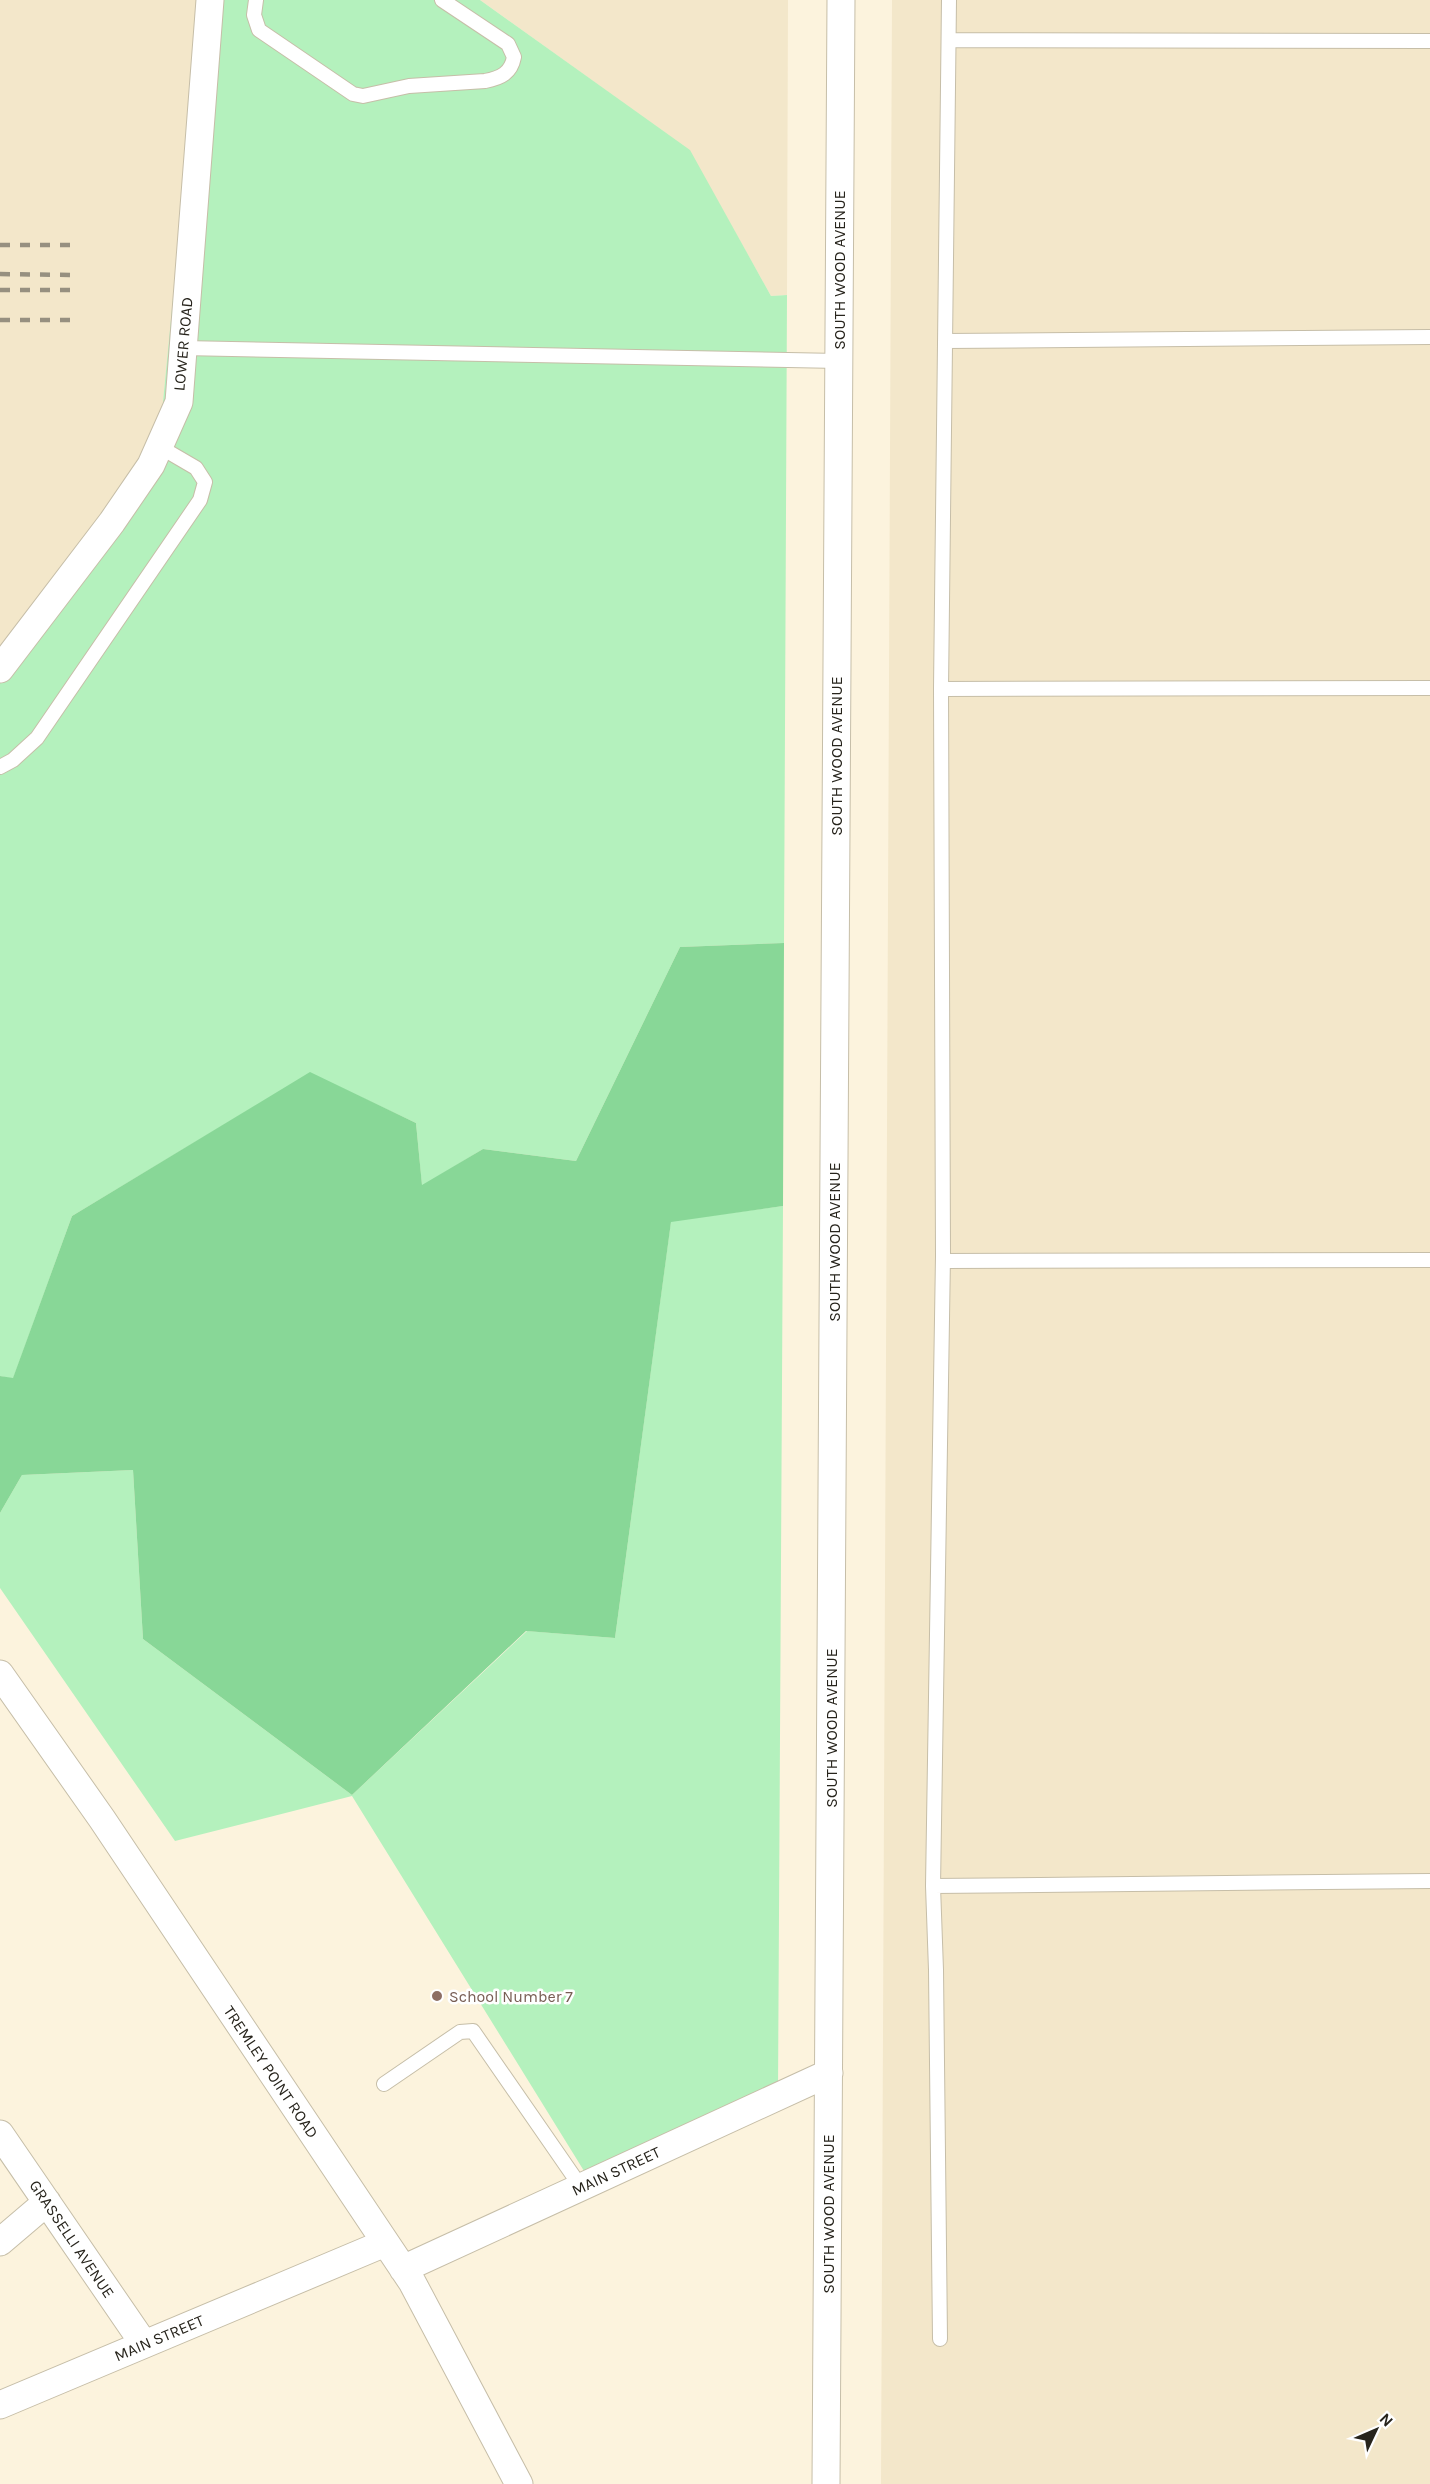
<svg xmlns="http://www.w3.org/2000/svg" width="1430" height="2484" font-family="Karla,sans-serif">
<rect width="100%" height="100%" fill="#fcf3dd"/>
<!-- built -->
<path fill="#f3e7ca" d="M0,0h202l-44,453 -158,214z
M480,0h308l-1,295 -16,1 -82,-146z
M892,0h538v2484h-549z"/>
<!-- green -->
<path fill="#b4f1bd" d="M202,0h278l210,150 81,146 16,-1 -3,648 -104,4 -104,214 -93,-12 -61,37 -6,-63 -106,-50 -238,143 -59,163 -13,-3v-709l158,-214z
M783,1206l-5,886 -189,87 -237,-383 -177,45 -175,-253v-75l22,-38 111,-5 10,169 209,156 175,-164 88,7 56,-417z"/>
<!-- forest -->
<path fill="#88d797" d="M784,943l-1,263 -112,16 -56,416 -89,-7 -174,164 -209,-156 -10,-169 -111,5 -22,38v-137l13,2 59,-162 238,-144 106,51 6,62 61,-36 93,12 104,-214z"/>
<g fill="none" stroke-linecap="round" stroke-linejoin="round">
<!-- service casing -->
<g stroke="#c6bea8" stroke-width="16">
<path id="service" d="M256,0l-2,15 5,15 94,64 10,2 46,-10 76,-5c16,-3 26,-8 29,-24l-6,-13 -66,-44
M949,40l481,1
M945,341l485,-4
M183,348l656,13
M1430,688l-489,1 2,567 -10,630 497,-5
M941,689l8,-689
M0,767l13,-7 24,-22 163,-238 5,-18 -9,-14 -36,-21
M943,1261l487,-1
M933,1886l3,84 4,369
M384,2084l76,-52 13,-1 108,156"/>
</g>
<!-- minor casing -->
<g stroke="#c6bea8" stroke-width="29">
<path id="minor" d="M0,669l112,-147 39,-57 28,-63 31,-402
M0,1674l102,145 310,463 107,202
M0,2134l144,210
M0,2242l47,-40
M403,2269l426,-196
M0,2405l385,-162
M826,2484l15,-2484"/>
</g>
<!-- service -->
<use href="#service" stroke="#fff" stroke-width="14"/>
<!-- minor -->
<use href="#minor" stroke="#fff" stroke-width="27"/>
<!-- rail -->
<path stroke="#969080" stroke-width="4.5" stroke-dasharray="10 10" stroke-linecap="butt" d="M0,245h70
M0,274l70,1
M0,290h70
M0,320h71"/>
</g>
<!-- markers -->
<circle fill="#8d6e63" stroke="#fff" stroke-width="2" cx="437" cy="1996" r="6"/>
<g text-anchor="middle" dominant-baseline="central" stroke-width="5" stroke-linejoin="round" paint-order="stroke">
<!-- street labels -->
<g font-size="16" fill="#27241c" stroke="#fff">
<text transform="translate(839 270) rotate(-90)">SOUTH WOOD AVENUE</text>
<text transform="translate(183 344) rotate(-85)">LOWER ROAD</text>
<text transform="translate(836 756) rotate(-90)">SOUTH WOOD AVENUE</text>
<text transform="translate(834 1242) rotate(-90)">SOUTH WOOD AVENUE</text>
<text transform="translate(831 1728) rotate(-90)">SOUTH WOOD AVENUE</text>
<text transform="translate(271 2072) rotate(56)">TREMLEY POINT ROAD</text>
<text transform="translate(616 2171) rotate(-25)">MAIN STREET</text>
<text transform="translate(828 2214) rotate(-90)">SOUTH WOOD AVENUE</text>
<text transform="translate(72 2239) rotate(56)">GRASSELLI AVENUE</text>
<text transform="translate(159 2338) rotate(-23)">MAIN STREET</text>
</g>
<!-- education labels -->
<g font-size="16" fill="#785e54" stroke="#fff" text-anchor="start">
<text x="449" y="1996">School Number 7</text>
</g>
</g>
<!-- north arrow -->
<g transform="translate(1376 2430) rotate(46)" stroke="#ffffff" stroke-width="4.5" paint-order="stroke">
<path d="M0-4.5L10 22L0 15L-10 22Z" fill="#27241c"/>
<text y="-9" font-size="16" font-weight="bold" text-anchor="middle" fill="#27241c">N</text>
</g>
</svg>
